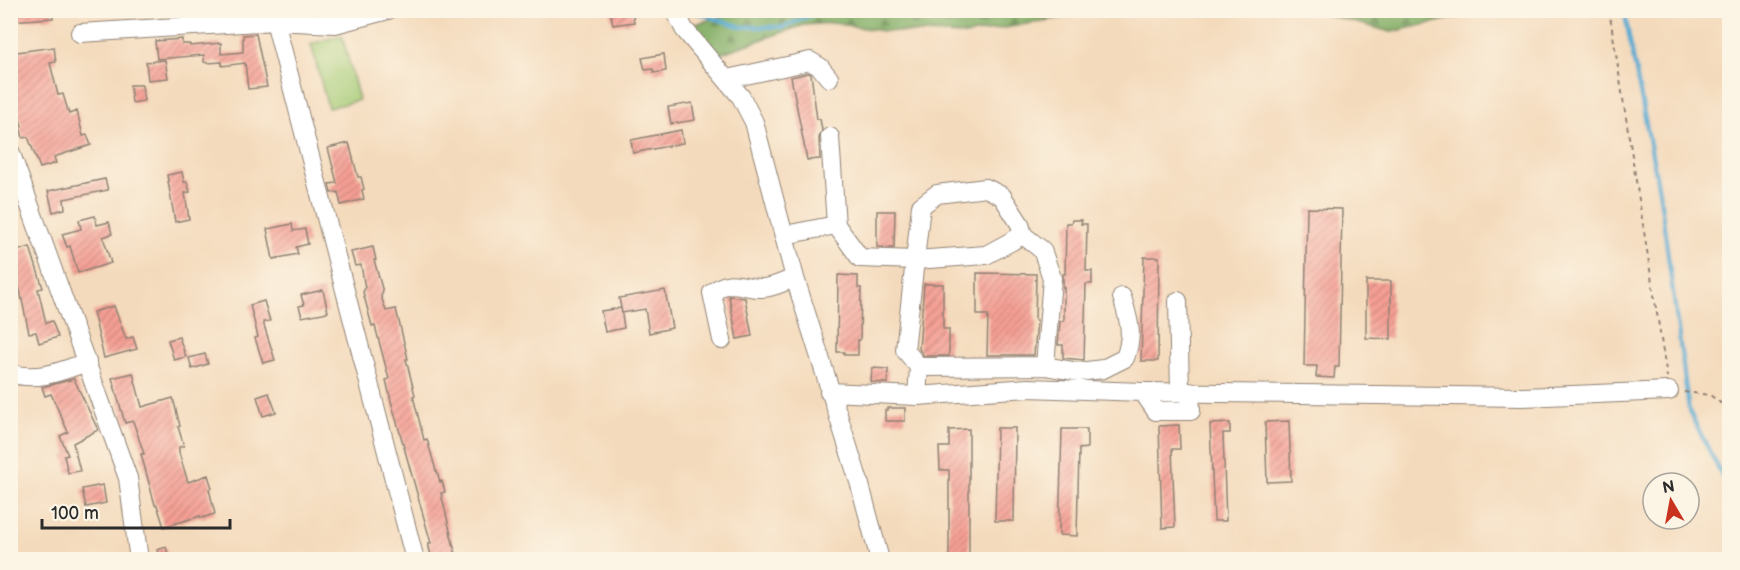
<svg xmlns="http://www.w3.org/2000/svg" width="1740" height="570" font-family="'Balsamiq Sans',sans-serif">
<defs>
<pattern id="forest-firs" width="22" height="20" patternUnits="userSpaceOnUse" patternTransform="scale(1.5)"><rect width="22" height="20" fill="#84af67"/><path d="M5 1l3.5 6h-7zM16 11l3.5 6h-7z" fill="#6c8f55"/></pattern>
<pattern id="building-hatch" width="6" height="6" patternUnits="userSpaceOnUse" patternTransform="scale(1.5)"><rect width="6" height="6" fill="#f69f94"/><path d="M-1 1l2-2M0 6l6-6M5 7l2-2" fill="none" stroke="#c78279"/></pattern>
</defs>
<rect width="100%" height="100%" fill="#fcf5e5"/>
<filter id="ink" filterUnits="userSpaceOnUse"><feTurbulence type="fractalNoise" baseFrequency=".0167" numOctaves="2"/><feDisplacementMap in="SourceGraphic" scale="12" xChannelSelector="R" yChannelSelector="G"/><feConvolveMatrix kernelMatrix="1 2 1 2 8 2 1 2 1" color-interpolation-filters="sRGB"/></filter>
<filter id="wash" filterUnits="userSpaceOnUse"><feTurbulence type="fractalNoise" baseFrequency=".008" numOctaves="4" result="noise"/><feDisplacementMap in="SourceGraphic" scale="24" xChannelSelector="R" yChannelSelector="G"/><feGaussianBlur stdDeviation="1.35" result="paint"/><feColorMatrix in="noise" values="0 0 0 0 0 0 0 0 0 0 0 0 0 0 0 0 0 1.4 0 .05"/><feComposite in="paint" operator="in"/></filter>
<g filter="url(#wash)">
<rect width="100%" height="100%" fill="#f4dabc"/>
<!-- forest -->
<path fill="url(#forest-firs)" stroke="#586d49" stroke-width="1.5" d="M742,10l356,1 -133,24 -82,-4 -50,-8 -29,2 -88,30 -24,-30z
M1320,11h167l-96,21 -67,-18z"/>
<!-- green -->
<path fill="#a6cb76" stroke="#687b50" stroke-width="1.5" d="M342,35l17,65 -31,8 -17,-64z"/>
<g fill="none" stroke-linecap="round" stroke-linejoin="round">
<!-- stream -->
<path stroke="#57aad2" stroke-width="4" d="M689,10l53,17h42l38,-17
M900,10l17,3 45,-3
M1624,10l36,186 29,215 41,80"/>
</g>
<g id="blocks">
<!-- building -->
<path fill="url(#building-hatch)" d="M10,10h42l1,8 -43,3z
M610,10h22l2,12 -21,3z
M256,34l11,53 -19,2 -3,-26 -23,3v-4l-15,1 -3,-1v-7l-47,4 -2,-18 27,-2v5h8v2l31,-3v11l22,-2v-17z
M54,47l2,15 -6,1 8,32 5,-1 6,20 8,-3 6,25 4,-1 4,10 -37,12 2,6 -16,5 -12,-31 -5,1 -3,-11 2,-1 -12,-38v-35z
M664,54l2,17 -12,2 -1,-4 -8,1 -3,-12z
M165,60l3,18 -20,2 -2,-18z
M808,73l3,1 6,45h3l2,11 -3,8 1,21 -13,1 -16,-83z
M130,85h12l2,16 -12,2z
M692,103l3,17 -24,4 -3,-17z
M681,130l2,13 -50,10 -2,-13z
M349,143l9,34h3l3,12 -2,1 2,9 -23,6 -3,-13 -7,1 -2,-9 8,-1 -9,-35z
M182,172l2,10h3l3,10 -5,1 4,26 -14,3 -8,-47z
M105,179l3,11 -44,9 1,10 -12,3 -5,-21z
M1307,208l35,1 -3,158h-4l-1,11 -18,-1 1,-11h-13z
M877,211h18l-1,37 -17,-1z
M95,216l2,9 12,-3 3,12 -9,3 8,26 -33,10 -8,-27 -3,1 -5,-13 19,-5 -2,-9z
M1072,220h10l-1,4h6l-1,47h6v13h-6l-2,76 -21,-2v-13h-5l2,-24h4v-33h-1v-14h2l1,-51h5z
M292,224l1,7 12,-2 3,15 -12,3 2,7 -25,5 -6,-30z
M30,247l13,41 -5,1 8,34 6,-2 6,16 -19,6 -3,-11 -7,1 -10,-47 -9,-21v-12z
M373,247l3,13h-2l9,32 -2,4 5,15 10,-2 12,50h-2l9,36 -2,1 11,44 3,-1 9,32h1l3,11 2,-1 3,11 -4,1 16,67h-25l-4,-17h3l-40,-142 -5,-21 3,-1 -14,-53h-3l-9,-34 2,-4 -4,-23 -6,1 -4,-14z
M1144,257h15l-1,104h-17z
M977,273l59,1 -1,46h2l-3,35h-47l1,-40h-11z
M838,275l20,1v12h3l-1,52h-2v15h-14v-3h-7z
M1366,281h25v58l-25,-1z
M924,284h19v45h6v27h-25l-5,-7z
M323,290l5,22 -26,5 -3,-11 5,-1 -3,-10z
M665,290l7,38 -23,5 -4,-24 -23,4 -3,-15z
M729,296l16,2 7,38 -15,3z
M264,301l6,20 -7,1 12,38 -12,3 -8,-25 3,-1 -8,-32z
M114,306l12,33 7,-2 4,12 -33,9 -11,-46z
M621,308l3,20 -19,4 -4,-21z
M179,337l7,20 -12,3 -6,-20z
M205,354l3,10 -16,5 -3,-11z
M872,368l16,1v14l-17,-1z
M133,373l9,34 31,-9 7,28 -2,1 6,19 -5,1v6l9,29 20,-7 4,13 -3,1 6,25 -14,4 -1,-2 -36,11 -7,-22h-2l-14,-51h3l-11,-33 -8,2 -13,-45z
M74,379l24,51 -25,13 7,28 -12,2 -4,-17 4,-1 -8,-19 8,-4 -17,-38 -6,2 -3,-9z
M269,393l7,19 -13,4 -6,-19z
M887,408h18v13h-20v-11h2z
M1289,421l2,60 -24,1 -2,-60z
M1230,423v10h-7l3,88h-12l-4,-97z
M1179,425l1,24h-8l3,78 -13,1 -3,-102z
M997,428h18l-1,93h-19z
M969,429v131h-20v-90h-9l-1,-23h10v-17z
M1062,429h25v19l-8,1 -2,87 -18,-1z
M103,485l3,18 -20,4 -4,-18z
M166,547l4,13h-10l-3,-10z"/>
</g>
</g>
<g filter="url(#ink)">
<use href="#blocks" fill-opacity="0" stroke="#908274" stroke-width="1.5"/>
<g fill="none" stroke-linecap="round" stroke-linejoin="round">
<!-- minor casing -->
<g stroke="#908274" stroke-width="20">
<path id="minor" d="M675,10l9,19 57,68 13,25 41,156 65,207 20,75
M275,21l60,3 53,-14
M80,33l195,-12 140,539
M727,79l83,-18 10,6 9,11
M830,137l6,88 24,33 55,2 71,-5 37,-20 -3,-11 -18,-28 -16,-8 -49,6 -16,12 -16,144 14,17 -2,29
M10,151l118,327 11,82
M785,235l51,-10
M1178,301l2,91
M722,340l-10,-47c20,-17 29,-4 51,-5 10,0 22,-7 32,-10
M1045,366l34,6 24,-3 22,-11c9,-24 4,-37 -3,-61
M919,367l126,-1 7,-88 -10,-28 -19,-15
M10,373c27,9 52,-2 77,-11
M829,392l88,4 111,-8 115,4 380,5 146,-6
M1143,392l13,19h35l-1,-19"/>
</g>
<!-- path -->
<path stroke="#908274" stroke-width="2" stroke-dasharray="4.5 4.5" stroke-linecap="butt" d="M1609,10l58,367
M1684,392l26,3 20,15"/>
<!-- minor -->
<use href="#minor" stroke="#fff" stroke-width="18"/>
</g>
</g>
<!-- margin -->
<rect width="1740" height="570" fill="none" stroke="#fcf5e5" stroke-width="36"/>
<!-- north arrow -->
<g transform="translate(1671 501) rotate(350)"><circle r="28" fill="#fcf5e5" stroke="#a8a49b" stroke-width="1.5"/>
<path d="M0-4.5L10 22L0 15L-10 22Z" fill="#c8321e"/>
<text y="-9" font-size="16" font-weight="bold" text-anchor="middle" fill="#2b2b2b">N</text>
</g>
<!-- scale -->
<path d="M42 519v9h188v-9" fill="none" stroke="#2b2b2b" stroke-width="3"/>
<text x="51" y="519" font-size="18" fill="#2b2b2b" stroke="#fcf5e5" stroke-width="4.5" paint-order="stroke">100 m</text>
</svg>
